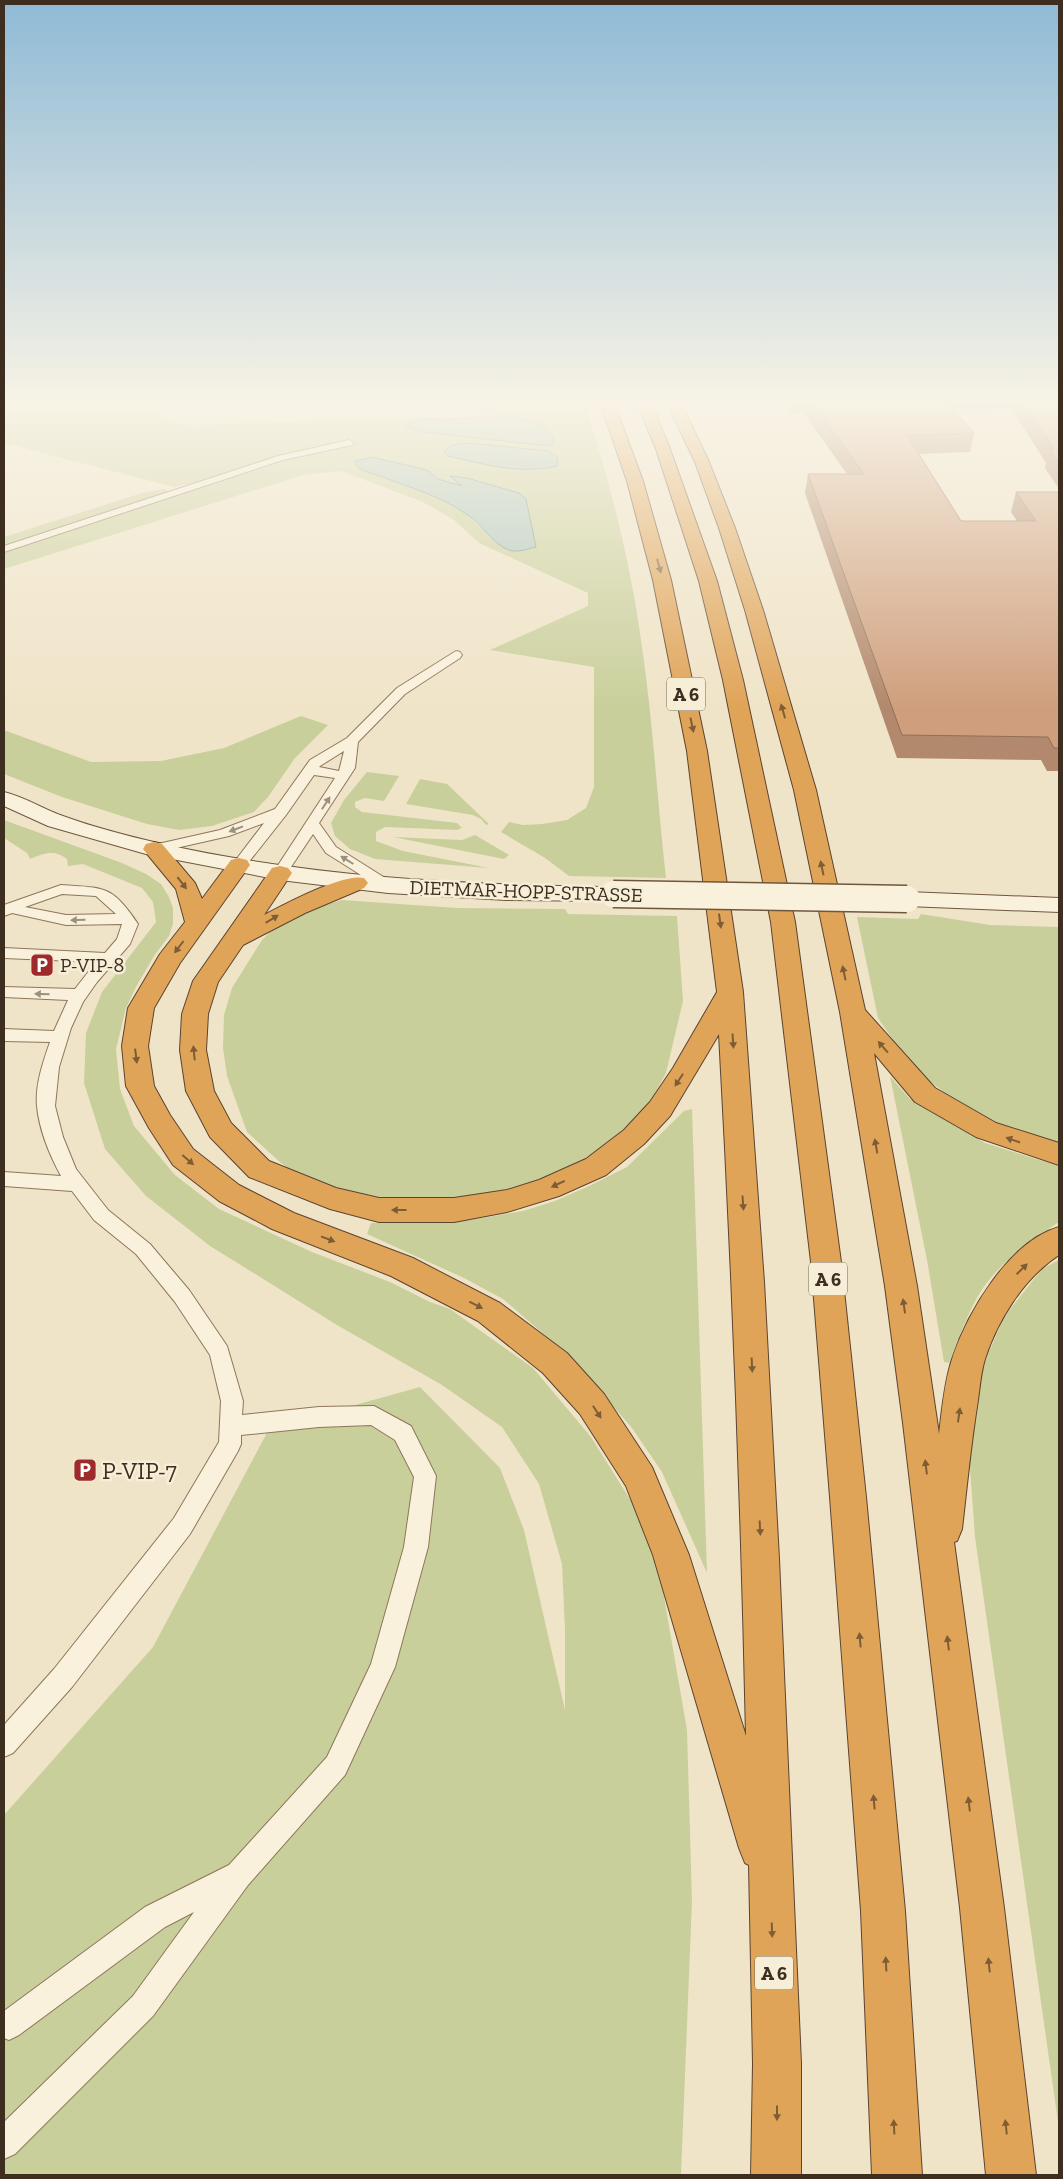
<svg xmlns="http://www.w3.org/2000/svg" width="1063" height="2179" font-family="'Zilla Slab',serif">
<rect width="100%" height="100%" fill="#f0e4c8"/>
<!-- green -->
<path fill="#c9cf9b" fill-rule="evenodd" d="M4,403h146l4,1c5,18 21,19 37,21l298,-10 42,-3 -9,-6 5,-3h58c24,77 45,156 56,237 12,79 16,159 25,238l-97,-2 -24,-18 -44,-26 8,-10 14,3 19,-1 25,-4 19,-12 8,-21v-120l-104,-17 98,-44v-13l-109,-50 -25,-23 -31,-18 -82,-31 -38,4 -299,94v-17l198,-67 -6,-3 -22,5 -170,-44zM372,457l54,13 12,9 26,8 -13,-11 16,2 42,72 -13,-7 -29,-29 -50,-25 -55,-19 -7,-9z
M163,489l6,3 -165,53v-8l138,-44z
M301,716l27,9 -33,33 -27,39 -14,15 -42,14 -33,4 -32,-6 -85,-27 -58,-23v-44l87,32 70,-1 63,-13z
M367,772l32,4 -15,25 -19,-3 -10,4v5l7,5 95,11 5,5 -5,2 -72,-3 -9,5v9l27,10 86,17 -114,-9 -25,-10 -15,-13 -4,-13 13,-23z
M420,779l27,5 42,40 -3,1 -5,-6 -8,-4 -67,-11z
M4,820l118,43 24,11 15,10 8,13 4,11v16l-4,12 -15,20 -18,31 -10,21 -10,41 4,40 14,37 41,49 44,34 93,43 78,30 40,20 20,7 83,59 58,69 42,67 26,64 28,162 5,171 -11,274h-677v-360l149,-168 116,-218 151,-42 80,81 24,62 41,180v-80l-3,-66 -23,-80 -37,-57 -60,-42 -105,-60 -127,-79 -64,-50 -41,-47 -21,-66 2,-50 16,-41 54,-70 -3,-20 -11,-14 -59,-24 -15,2 -1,-7c-13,-10 -23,-6 -37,0l-3,-6 -23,-15z
M475,835l34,20 -5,4 -111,-22 69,3z
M342,900l115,8 108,1 3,5 109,2 6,85 -17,72 -13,24 -20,24 -24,21 -25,17 -40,19 -35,12 -37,8 -71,2 -54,-6 -45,-16 -21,-15 -34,-31 -20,-56 -4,-28 1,-33 8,-27 30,-48 16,-16 43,-18z
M921,914l69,11 69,2v221l-65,-24 -35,-20 -38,-30 -17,-18 -26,-38 -21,-101 61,2z
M890,1076l19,22 76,45 74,23v56c-28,18 -56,38 -76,66 -15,23 -24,50 -34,75l-5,-1 -17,-102z
M692,1109l15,464 -45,-101 -30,-44 -61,-70 -68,-59 -39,-21 -97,-44 4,-11h69l42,-5 41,-7 32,-10 34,-15 38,-19 57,-56z
M1059,1260v869l-84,-592 -7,-96 9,-61 27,-63 38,-48z"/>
<!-- water -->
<path fill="#a9c4bc" stroke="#6f938a" d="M515,417c16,4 36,7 39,26l-1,2h-13l-118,-13 -16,-6 11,-6z
M469,443l80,8 9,7 -1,8c-37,9 -73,-2 -109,-10l-4,-5 8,-6z
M372,457l55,13 11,9 24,7 -12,-10 17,2 52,15 7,6 10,48c-9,2 -19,6 -27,3 -17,-6 -26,-25 -41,-35 -31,-21 -70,-32 -106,-45l-6,-5 -1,-4z"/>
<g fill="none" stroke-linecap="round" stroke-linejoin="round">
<!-- lane casing -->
<g stroke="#8d765c" stroke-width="2">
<path id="lane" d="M349,440l5,3 -2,2 -69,15 -279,92v-6l274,-90z
M456,651l4,1 2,3 -2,3 -55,36 -47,48 -3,26 -36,55 17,24 57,36 2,3 -2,3h-10l-57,-36 -13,-19 -28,42h-10l-2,-3 62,-95 -21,-3 -28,40 -42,53h-10l-2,-3 32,-42 -35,13 -75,17 -5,-1 -2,-3 2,-3 71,-16 55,-21 35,-49 37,-22 50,-50zM344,751l-5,20 -20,-4 1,-1z
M61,885c44,3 51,0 77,39l-8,20 -33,38 -14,20 -12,26 -12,39 -4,39 8,31 13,32 32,41 42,34 39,46 38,56 16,55 -1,14 77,-8 55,-1 37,20 25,50 -8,71 -33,120 -50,108 -97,110 -95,131 -138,138 -11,5v-37l129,-126 61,-84 -29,15 -146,108 -10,5 -5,-2v-27l141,-104 84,-42 98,-108 44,-93 33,-117 10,-70 -19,-37 -24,-15 -52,2 -78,8v9l-3,7 -48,83 -118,153 -59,66 -9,4v-32l50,-56 120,-151 45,-76 2,-41 -11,-46 -35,-53 -39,-48 -42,-34 -22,-29 -68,-5v-14l57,4c-11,-20 -22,-47 -24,-70 -2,-21 6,-44 13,-64l-46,-1v-12l50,2 14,-31 -64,-3v-10l71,2 21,-27 -92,-4v-10l101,5 12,-14 5,-15 -56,1 -54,-12 -8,3v-11zM62,894l34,2 20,18 -50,1 -41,-8z"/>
</g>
<!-- secondary casing -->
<g stroke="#6f573f" stroke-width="2">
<path id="secondary" d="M4,792c21,5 39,17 59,24 30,11 65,20 95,27 152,34 300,42 455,44l8,2 4,5 -4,5 -8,2 -107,-1 -118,-7 -108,-13 -134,-26 -98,-28 -44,-20z
M907,892l152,6v14l-152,-6 -8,-2 -4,-5 4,-5z"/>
</g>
<!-- highway casing -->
<g stroke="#5b4430" stroke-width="2">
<path id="highway" d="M600,403h14l29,78 28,99 36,171 36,241 21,290 15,277 22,505v111h-50l2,-111 -4,-199 -4,-2 -6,-15 -86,-293 -27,-69 -46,-72 -37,-41 -65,-52 -87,-45 -119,-47 -53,-28 -46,-36 -24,-37 -23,-42 -4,-40 6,-38 32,-54 25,-32 -9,-33 -33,-40 3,-5 8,-2 8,2 33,39 7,16 29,-39 8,-2 8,2 3,5 -70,98 -26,45 -6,38 6,40 16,29 23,34 46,36 55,28 119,45 87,45 67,50 37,41 48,73 37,88 57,181c-5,-234 -14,-468 -27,-702l-49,82 -26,28 -38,31 -47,21 -52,16 -53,10h-75l-49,-13 -81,-32 -39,-40 -24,-46 -6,-41 2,-36 11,-33 79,-113 8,-2 8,2 4,5 -28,42c21,-11 79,-42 100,-37l4,5 -4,5 -59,25 -62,32 -25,37 -10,32 -2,36 8,41 17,32 38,38 67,27 43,10h75l53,-8 32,-10 47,-21 38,-29 26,-28 23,-34 44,-76 -30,-241 -34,-171 -26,-99z
M637,403h14l19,46 47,132 26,99 52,242 46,340 25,235 39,414 17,264h-50l-11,-264 -31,-414 -19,-235 -40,-340 -48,-242 -24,-99 -43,-132z
M667,403h14l28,59 26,66 28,82 53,180 49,220 70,78 61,35 63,20v22l-83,-28 -61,-35 -41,-49 43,233 22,148c3,-24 5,-51 13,-75 15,-46 57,-118 107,-132v28c-35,23 -61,64 -74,104 -4,13 -5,27 -7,41 -7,43 -11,86 -16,129l-5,12 -3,1 50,366 32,267h-50l-26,-267 -57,-485 -18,-137 -45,-274 -46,-222 -49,-180 -26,-82 -24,-66z"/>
</g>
<!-- lane -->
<use href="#lane" fill="#faf1dc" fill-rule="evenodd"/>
<!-- secondary -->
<use href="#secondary" fill="#faf1dc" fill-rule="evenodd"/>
<!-- highway -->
<use href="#highway" fill="#e0a458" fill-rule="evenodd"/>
<!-- secondary-bridge casing -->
<g stroke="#6f573f" stroke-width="29" stroke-linecap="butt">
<path id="secondary-bridge" d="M613,894l294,5"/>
</g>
<!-- secondary-bridge -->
<use href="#secondary-bridge" stroke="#faf1dc" stroke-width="26"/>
</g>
<!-- wall -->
<path fill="#b2896c" d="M783,403h276v86l-14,-21 1,-5 -35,-55 -58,2 21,23 -4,19 -52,2 43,67h56l-6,-9 5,-20h43v279h-12l-6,-11 -144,-2 -92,-265 3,-19h39l-44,-62 -13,1z"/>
<!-- building -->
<path fill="#cf9f7d" stroke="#916f58" d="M812,403h135l27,30 -67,2 54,86h75l-20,-29h43v256h-5l-6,-11 -146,-2 -94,-261h56z
M1024,403h35v59l-9,-13h4z"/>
<!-- one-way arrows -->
<defs><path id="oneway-solid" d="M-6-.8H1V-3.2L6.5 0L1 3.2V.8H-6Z" transform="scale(1.25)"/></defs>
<g fill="#7e5d36">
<use href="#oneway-solid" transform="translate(659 566) rotate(75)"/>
<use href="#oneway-solid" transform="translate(783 711) rotate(-106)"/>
<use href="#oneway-solid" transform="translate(692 725) rotate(78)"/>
<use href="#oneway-solid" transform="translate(822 868) rotate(-102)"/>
<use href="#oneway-solid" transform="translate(182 883) rotate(52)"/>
<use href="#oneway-solid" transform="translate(272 919) rotate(-31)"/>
<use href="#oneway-solid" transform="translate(720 921) rotate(82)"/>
<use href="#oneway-solid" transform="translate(179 947) rotate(127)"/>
<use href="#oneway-solid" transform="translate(844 973) rotate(-102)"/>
<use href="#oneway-solid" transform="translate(733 1041) rotate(86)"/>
<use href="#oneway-solid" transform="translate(883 1047) rotate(-131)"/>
<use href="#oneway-solid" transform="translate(194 1053) rotate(-96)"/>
<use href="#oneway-solid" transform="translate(136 1056) rotate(83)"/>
<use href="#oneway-solid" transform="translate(679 1080) rotate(123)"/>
<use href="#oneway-solid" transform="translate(1013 1140) rotate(-161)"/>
<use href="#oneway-solid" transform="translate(876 1146) rotate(-100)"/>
<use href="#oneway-solid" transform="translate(188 1160) rotate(41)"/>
<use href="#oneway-solid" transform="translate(558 1184) rotate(155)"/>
<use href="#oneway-solid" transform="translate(743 1203) rotate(86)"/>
<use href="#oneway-solid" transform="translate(399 1210) rotate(-180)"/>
<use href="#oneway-solid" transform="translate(328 1239) rotate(21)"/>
<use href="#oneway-solid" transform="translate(1022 1269) rotate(-44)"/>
<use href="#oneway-solid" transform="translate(476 1305) rotate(27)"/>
<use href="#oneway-solid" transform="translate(904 1306) rotate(-98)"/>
<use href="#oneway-solid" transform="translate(752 1365) rotate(87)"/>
<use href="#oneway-solid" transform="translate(597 1412) rotate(57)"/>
<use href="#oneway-solid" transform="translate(959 1415) rotate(-82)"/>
<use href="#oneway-solid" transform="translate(926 1467) rotate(-97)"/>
<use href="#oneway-solid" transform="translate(760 1528) rotate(87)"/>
<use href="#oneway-solid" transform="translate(860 1640) rotate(-95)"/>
<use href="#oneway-solid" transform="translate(948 1643) rotate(-97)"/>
<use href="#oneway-solid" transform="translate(874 1802) rotate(-95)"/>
<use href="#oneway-solid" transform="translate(969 1804) rotate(-97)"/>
<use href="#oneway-solid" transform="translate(772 1930) rotate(88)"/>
<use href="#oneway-solid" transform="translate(886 1964) rotate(-93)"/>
<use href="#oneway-solid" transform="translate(989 1965) rotate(-96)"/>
<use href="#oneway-solid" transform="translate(777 2113) rotate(90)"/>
<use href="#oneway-solid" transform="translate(894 2127) rotate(-93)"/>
<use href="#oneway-solid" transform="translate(1006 2127) rotate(-96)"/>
</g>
<g fill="#9c907e">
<use href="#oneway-solid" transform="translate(326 803) rotate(-57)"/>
<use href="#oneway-solid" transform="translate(236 829) rotate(159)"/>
<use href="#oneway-solid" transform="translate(347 860) rotate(-148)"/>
<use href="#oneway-solid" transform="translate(78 920) rotate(179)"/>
<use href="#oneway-solid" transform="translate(42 994) rotate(-178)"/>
</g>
<!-- sky -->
<linearGradient id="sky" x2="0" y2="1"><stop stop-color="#8fbad6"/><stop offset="0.57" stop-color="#f8f3e6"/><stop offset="1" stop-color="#f8f3e6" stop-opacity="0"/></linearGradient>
<rect width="1063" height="708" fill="url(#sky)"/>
<!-- icons -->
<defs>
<g id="parking-square" transform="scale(1.25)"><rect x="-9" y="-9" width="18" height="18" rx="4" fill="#9e2a2b" stroke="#f7eed8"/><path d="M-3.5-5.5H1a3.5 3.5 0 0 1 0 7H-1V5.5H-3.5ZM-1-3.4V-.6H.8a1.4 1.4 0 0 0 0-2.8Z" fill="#fff"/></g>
</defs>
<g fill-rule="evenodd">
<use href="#parking-square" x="42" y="965"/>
<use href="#parking-square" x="85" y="1470"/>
</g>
<g text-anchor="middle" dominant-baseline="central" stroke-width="5" stroke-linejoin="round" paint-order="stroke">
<!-- shield labels -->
<g fill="#f7eed8" stroke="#756857" stroke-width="1">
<rect x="667" y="677.5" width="38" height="33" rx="4"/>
<rect x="809" y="1262.5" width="38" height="33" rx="4"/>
<rect x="755" y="1956.5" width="38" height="33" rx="4"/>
</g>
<g font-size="19" font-weight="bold" fill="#3d2e20">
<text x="686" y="694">A 6</text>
<text x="828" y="1279">A 6</text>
<text x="774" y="1973">A 6</text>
</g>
<!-- street labels -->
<g font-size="20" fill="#3d2e20" stroke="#f7eed8">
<text transform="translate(526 891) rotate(2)">DIETMAR-HOPP-STRASSE</text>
</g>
<!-- poi labels -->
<g font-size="20" fill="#3d2e20" stroke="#f7eed8" text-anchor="start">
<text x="60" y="965">P-VIP-8</text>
</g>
<!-- near-poi labels -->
<g font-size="24" fill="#3d2e20" stroke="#f7eed8" text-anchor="start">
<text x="102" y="1470">P-VIP-7</text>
</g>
</g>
<!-- border -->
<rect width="1063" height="2179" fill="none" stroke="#3d2e20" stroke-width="10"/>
</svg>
